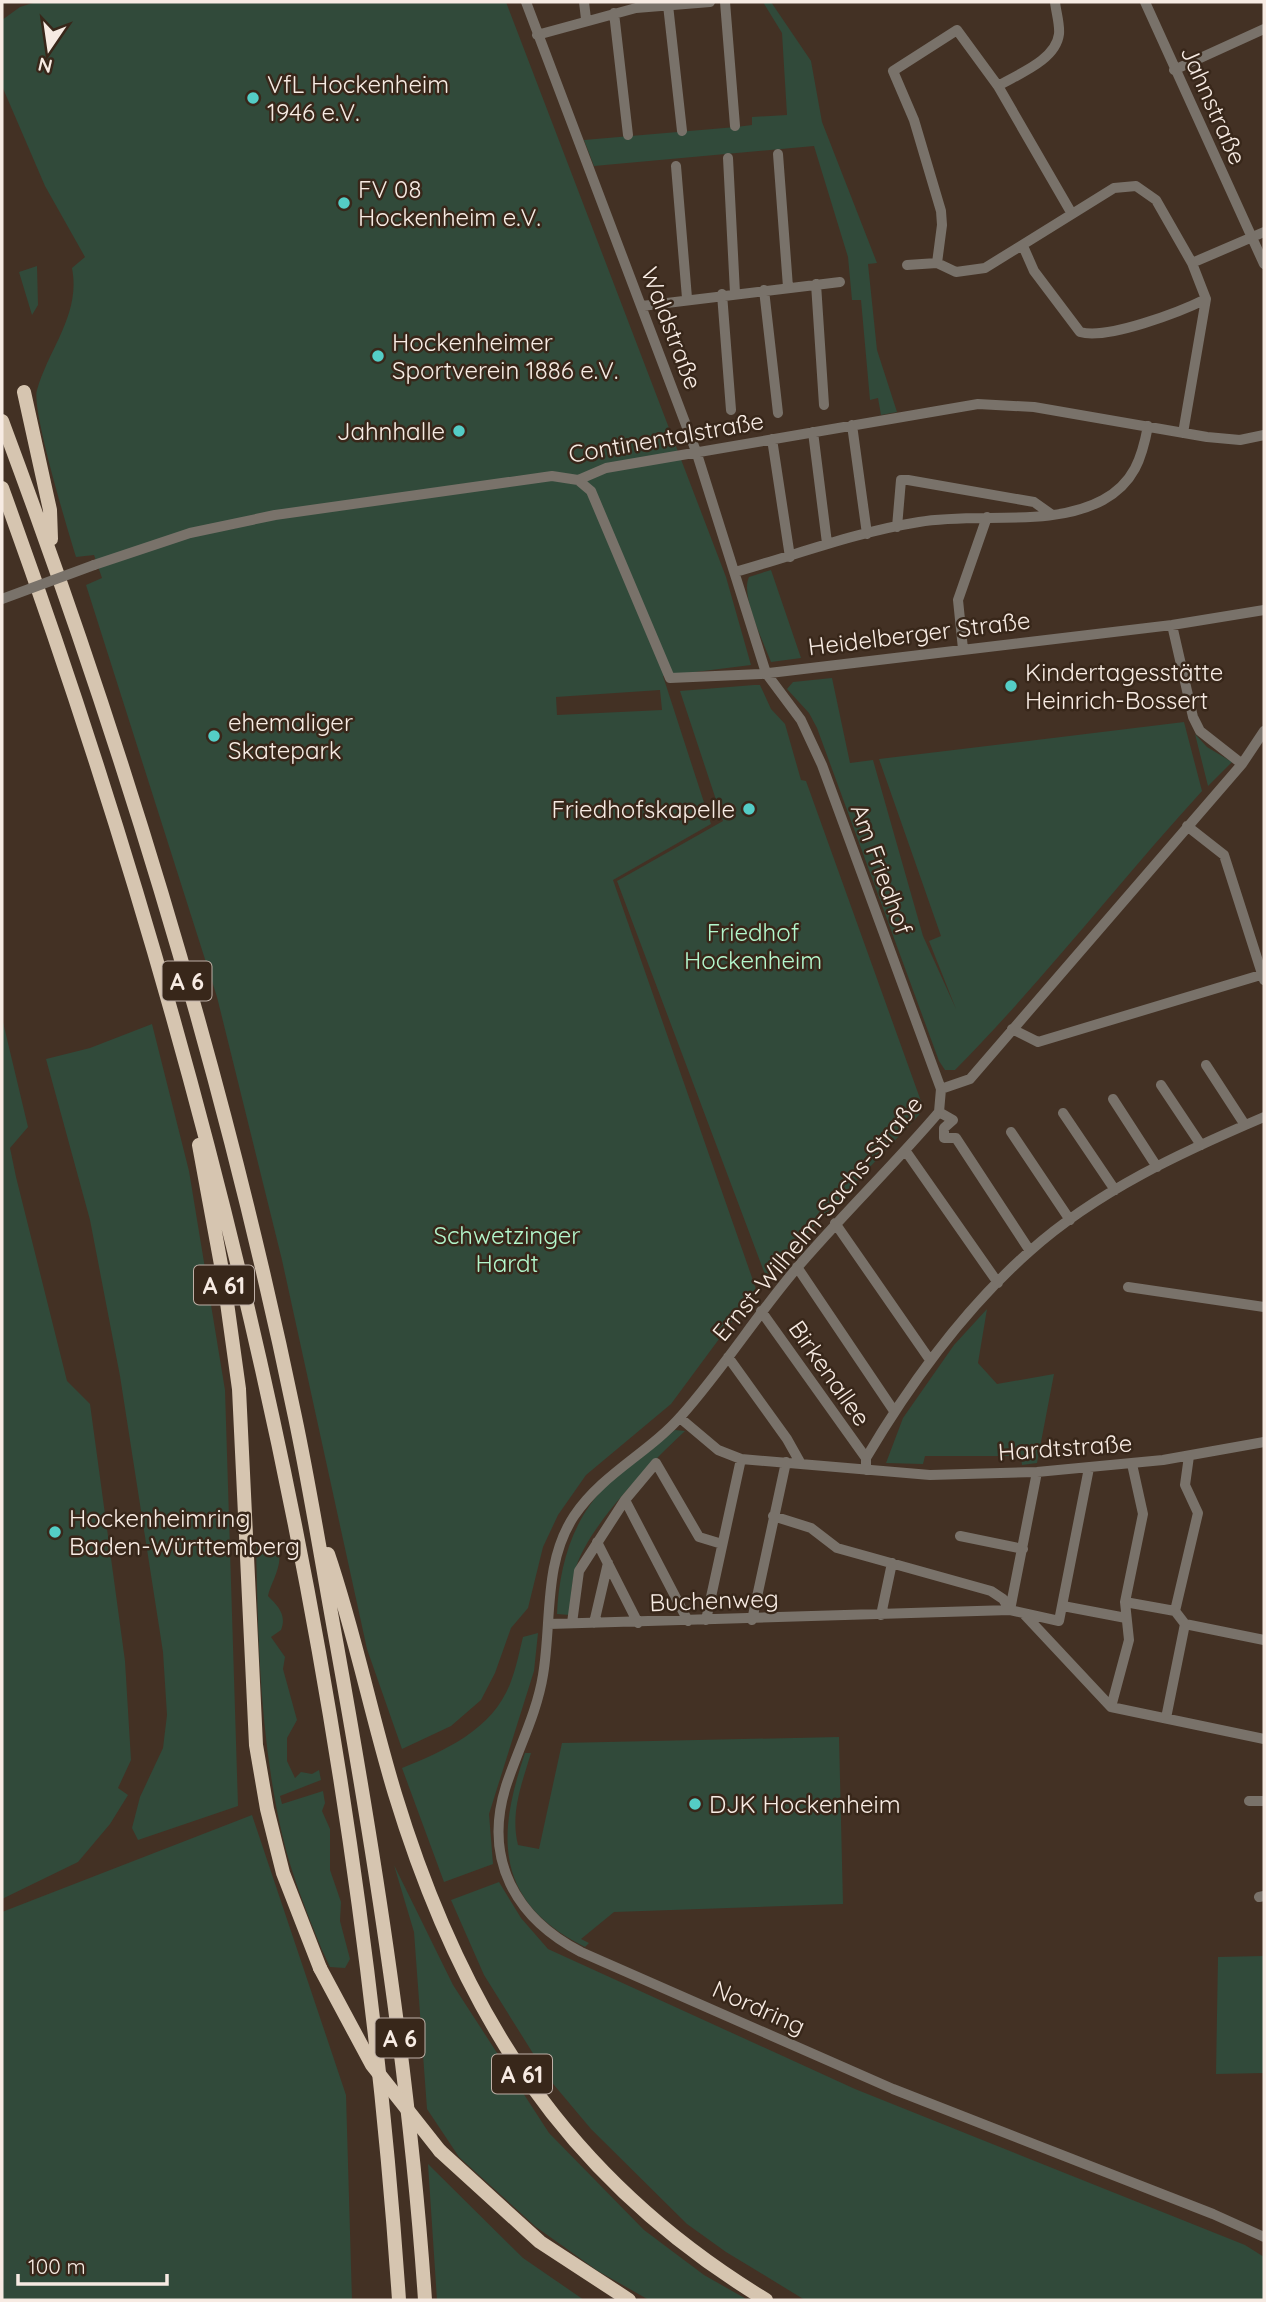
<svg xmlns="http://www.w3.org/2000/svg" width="1266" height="2302" font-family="Quicksand,sans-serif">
<rect width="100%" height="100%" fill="#433124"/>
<!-- green -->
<path fill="#314a3a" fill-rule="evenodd" d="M36,2h470l220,575 25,88 -88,11 48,148 -98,56 143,409 -85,115 -85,71 -28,40 -15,32 -15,61 -17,20 -16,45 -14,27 -30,26 -49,23 -35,-100 -85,-389 -65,-263 -131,-412 16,-7 -8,-23 -18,2c-8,-26 -45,-148 -39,-167 12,-42 44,-76 35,-122l13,-11 -40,-71 -43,-100v-66l18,-13zM660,690l2,20 -105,5 -1,-18z
M763,2h8l40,59 11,61 55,141 -9,1 9,86 20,62 -16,3 -3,-17 -8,2 -9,-100h-9l-4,-43 -34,-111 -220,20 -10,-26 152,-13 16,-2v-8l35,-2 -5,-82z
M37,266l1,39 -6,10 -13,-43z
M771,570l30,88 -30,4c-7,-19 -31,-67 -22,-85z
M832,678l18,85 23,-3 50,176 33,73 -27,-68 12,-5 -62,-177 305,-37 18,69c-84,92 -160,191 -247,279h-10l-6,-9 -122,-333 -8,-15 -22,-24 6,-7z
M754,685h6l11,24 14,15 16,56 5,1 116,323 -3,11 -153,162 -149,-396 106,-60 -43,-130z
M1195,734l12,13 25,15 -24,24z
M2,1018l26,109 -18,21 6,29 51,204 23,23 35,257 6,99 -13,28 10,7 -18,29 -32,38 -76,37z
M152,1024l37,147 36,219 13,416 -100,34 -6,-12 8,-31 23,-49 4,-33 -4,-63 -43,-276 -30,-156 -44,-161 44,-11z
M987,1309l-9,54 19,21 57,-10 -17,89 -15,2 -1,-9h-96l-2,8 -37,-1 17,-45 51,-73z
M675,1430l10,1c-33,31 -99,96 -110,140 -4,14 -4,30 -5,44l-13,-1c2,-47 15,-95 50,-129 20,-20 46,-36 68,-55z
M256,1543c5,1 11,-1 16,2 18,10 -2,38 -4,51 10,10 19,19 13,34l-10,7 14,20 -2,12 14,51 -10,18v23l8,17 6,-6 11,2 7,-4 2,10 -41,16 2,8 41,-13 2,12 -3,8 8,18v41l11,32 -1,19 10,38 -5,9 -15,-1 -8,-17c-15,-37 -31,-76 -40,-116 -22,-96 -24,-193 -26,-291z
M538,1633l-4,38 -45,143 4,50 -49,18 -42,-114c42,-17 90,-38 108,-84 6,-15 9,-31 13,-47z
M839,1737l4,167 -229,8 -33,27 8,4 -4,4c-90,-45 -89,-109 -60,-194h6c-9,30 -21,60 -13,92l21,4 23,-106z
M252,1815l94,280 6,205h-350v-388z
M394,1865l59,120 96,148 95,97 60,45 44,25h-99l-51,-29 -62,-44 -77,-70 -32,-48 -13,-177z
M499,1882l22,36 27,31 307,140 390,156 19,12v43h-459l-79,-48 -39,-28 -96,-95 -42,-50 -65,-104 -33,-75z
M1264,1956v117l-48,1 2,-117z
M428,2164l95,94 61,42h-147z"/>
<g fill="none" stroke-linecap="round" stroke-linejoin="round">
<!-- minor -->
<path stroke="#79726a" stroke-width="10" d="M526,2l171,452 69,219 35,47 21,45 119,324 -2,23c-46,54 -97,103 -143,157 -40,47 -73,100 -114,146 -33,38 -79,58 -108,101 -31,47 -22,106 -31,159 -6,38 -25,74 -37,111 -23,73 9,132 75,166l312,137 320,125 51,23
M584,2l2,17
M725,2l10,124
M1055,2c1,10 5,22 4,32 -3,26 -41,40 -61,52l-41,-56 -64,41 21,49 27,91 1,14 -5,38 19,9 29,-4 129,-80 22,-2 20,14 36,63 14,36 -23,134
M1145,2l119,262
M668,5l14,126
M614,13l14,122
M537,35l99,-27 74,-6
M1174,70l90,-41
M998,86l74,128
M778,154l10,133
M728,158l7,135
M676,166l11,132
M1023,246l11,25 46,61c27,8 100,-20 126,-33
M1192,263l72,-31
M907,265l30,-2
M816,284l8,121
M764,290l14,123
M722,294l9,116
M642,306l198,-24
M852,425l15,109
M813,432l14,111
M772,439l18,118
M578,480l13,11 79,187 91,-4 411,-49 92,-15
M897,527l4,-47h7l126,22 17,12
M94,565l96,-32 85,-18 277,-39 26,4 28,-12 372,-64 56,3 173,30 33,3 24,-5
M735,572c61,-17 121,-40 184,-50 58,-10 133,6 184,-22 31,-17 39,-42 45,-74
M1172,625l21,92 7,14 42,33
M963,649l-5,-49 29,-83
M1187,826l37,29 40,125
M1012,1029l26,13 226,-68
M1206,1065l39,60
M1161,1085l40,60
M941,1089l29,-10 272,-315 22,-33
M1113,1099l44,68
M939,1112l14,8 -9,8v10h12l74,113
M1063,1113l52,77
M1011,1132l59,88
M905,1150l93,133
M835,1223l95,137
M797,1267l97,144
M1128,1287l136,20
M761,1311l105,147
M728,1357l59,82 14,25
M680,1418l38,32 23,9 189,16 107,-3 126,-12 101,-18
M866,1470v-12c45,-76 97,-148 164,-207 67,-60 152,-99 234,-134
M625,1500l63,121
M773,1516l38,12 26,20 154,43 12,8 7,11
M960,1536l63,13
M597,1542l41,81
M1125,1602l50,9
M1063,1606l63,12
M1010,1610l27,-138
M1023,1613l88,94
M881,1615l11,-52
M706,1620l35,-161
M752,1620l34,-158
M572,1623l7,-52 46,-71 31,-37 43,74 23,7
M594,1623l14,-60
M549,1624l461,-14 49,11 30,-153
M1185,1624l79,16
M1111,1707l18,-67 -4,-38 18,-88 -11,-50
M1111,1707l153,32
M1166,1718l19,-94 -10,-13 23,-98 -13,-28 4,-29
M1249,1801h15
M1259,1897l5,-1"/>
<!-- highway -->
<path stroke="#d6c5b0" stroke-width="14" d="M24,392l26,118 1,29
M2,421c121,324 223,657 293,996 16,76 28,153 42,229 39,217 73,434 88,654
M2,488c212,583 355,1193 397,1812
M199,1145l25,136 15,108 17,356 11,64 16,64 37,95
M328,1554c27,79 43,161 67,240 67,220 171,385 371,506
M440,2151l100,91 89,58"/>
<!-- minor-bridge -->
<path stroke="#79726a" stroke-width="10" d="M2,599l92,-34"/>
<!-- highway-bridge -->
<path stroke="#d6c5b0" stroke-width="14" d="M320,1968l52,97 68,86"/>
</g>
<!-- markers -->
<g fill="#54cdc6" stroke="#38271a" stroke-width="2.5">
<circle cx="253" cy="98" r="7"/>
<circle cx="344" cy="203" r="7"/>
<circle cx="378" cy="356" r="7"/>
<circle cx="459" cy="431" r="7"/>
<circle cx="1011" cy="686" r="7"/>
<circle cx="214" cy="736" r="7"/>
<circle cx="749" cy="809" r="7"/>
<circle cx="55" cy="1532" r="7"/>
<circle cx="695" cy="1804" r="7"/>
</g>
<g text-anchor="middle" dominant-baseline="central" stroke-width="5" stroke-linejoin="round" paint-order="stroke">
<!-- shield labels -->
<g fill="#38271a" stroke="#beb0a7" stroke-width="2">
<rect x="162.5" y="961.5" width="49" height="39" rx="5"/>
<rect x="194" y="1265.5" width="60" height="39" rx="5"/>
<rect x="375.5" y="2018.5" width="49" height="39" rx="5"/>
<rect x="492" y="2054.5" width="60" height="39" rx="5"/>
</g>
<g font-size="23" font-weight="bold" fill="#f7ebe3">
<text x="187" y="981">A 6</text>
<text x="224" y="1285">A 61</text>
<text x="400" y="2038">A 6</text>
<text x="522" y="2074">A 61</text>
</g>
<!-- poi labels -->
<g font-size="24" fill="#f7ebe3" stroke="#38271a" text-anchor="start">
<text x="267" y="84">VfL Hockenheim<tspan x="267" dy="28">1946 e.V.</tspan></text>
<text x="358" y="189">FV 08<tspan x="358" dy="28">Hockenheim e.V.</tspan></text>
<text x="392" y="342">Hockenheimer<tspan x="392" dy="28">Sportverein 1886 e.V.</tspan></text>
<text x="445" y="431" text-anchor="end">Jahnhalle</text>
<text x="1025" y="672">Kindertagesstätte<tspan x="1025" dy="28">Heinrich-Bossert</tspan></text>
<text x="228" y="722">ehemaliger<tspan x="228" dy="28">Skatepark</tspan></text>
<text x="735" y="809" text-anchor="end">Friedhofskapelle</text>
<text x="69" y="1518">Hockenheimring<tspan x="69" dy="28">Baden-Württemberg</tspan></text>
<text x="709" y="1804">DJK Hockenheim</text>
</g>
<!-- street labels -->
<g font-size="24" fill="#f7ebe3" stroke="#38271a">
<text transform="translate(1214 105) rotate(66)">Jahnstraße</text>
<text transform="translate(672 328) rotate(69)">Waldstraße</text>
<text transform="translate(666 437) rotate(-10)">Continentalstraße</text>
<text transform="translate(919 633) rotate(-7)">Heidelberger Straße</text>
<text transform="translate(882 869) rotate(70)">Am Friedhof</text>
<text transform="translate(817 1218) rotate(-50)">Ernst-Wilhelm-Sachs-Straße</text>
<text transform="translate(830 1373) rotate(55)">Birkenallee</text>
<text transform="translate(1065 1447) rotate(-4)">Hardtstraße</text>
<text transform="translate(714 1600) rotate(-2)">Buchenweg</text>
<text transform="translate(759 2007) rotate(24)">Nordring</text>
</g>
<!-- park labels -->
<g font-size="24" fill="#b3f7cc" stroke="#38271a">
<text x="753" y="932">Friedhof<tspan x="753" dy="28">Hockenheim</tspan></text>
<text x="507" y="1235">Schwetzinger<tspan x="507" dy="28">Hardt</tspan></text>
</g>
</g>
<!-- border -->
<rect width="1266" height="2302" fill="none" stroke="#f7ebe3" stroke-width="7"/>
<!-- north arrow -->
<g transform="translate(49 49) rotate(193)" stroke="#38271a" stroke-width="5" paint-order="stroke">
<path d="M0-5L12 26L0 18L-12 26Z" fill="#f7ebe3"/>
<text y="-10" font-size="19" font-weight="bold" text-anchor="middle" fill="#f7ebe3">N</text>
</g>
<!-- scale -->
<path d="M18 2274v10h149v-10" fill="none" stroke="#f7ebe3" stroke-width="3.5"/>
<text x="28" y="2274" font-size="21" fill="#f7ebe3" stroke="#38271a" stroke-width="5" paint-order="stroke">100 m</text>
</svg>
